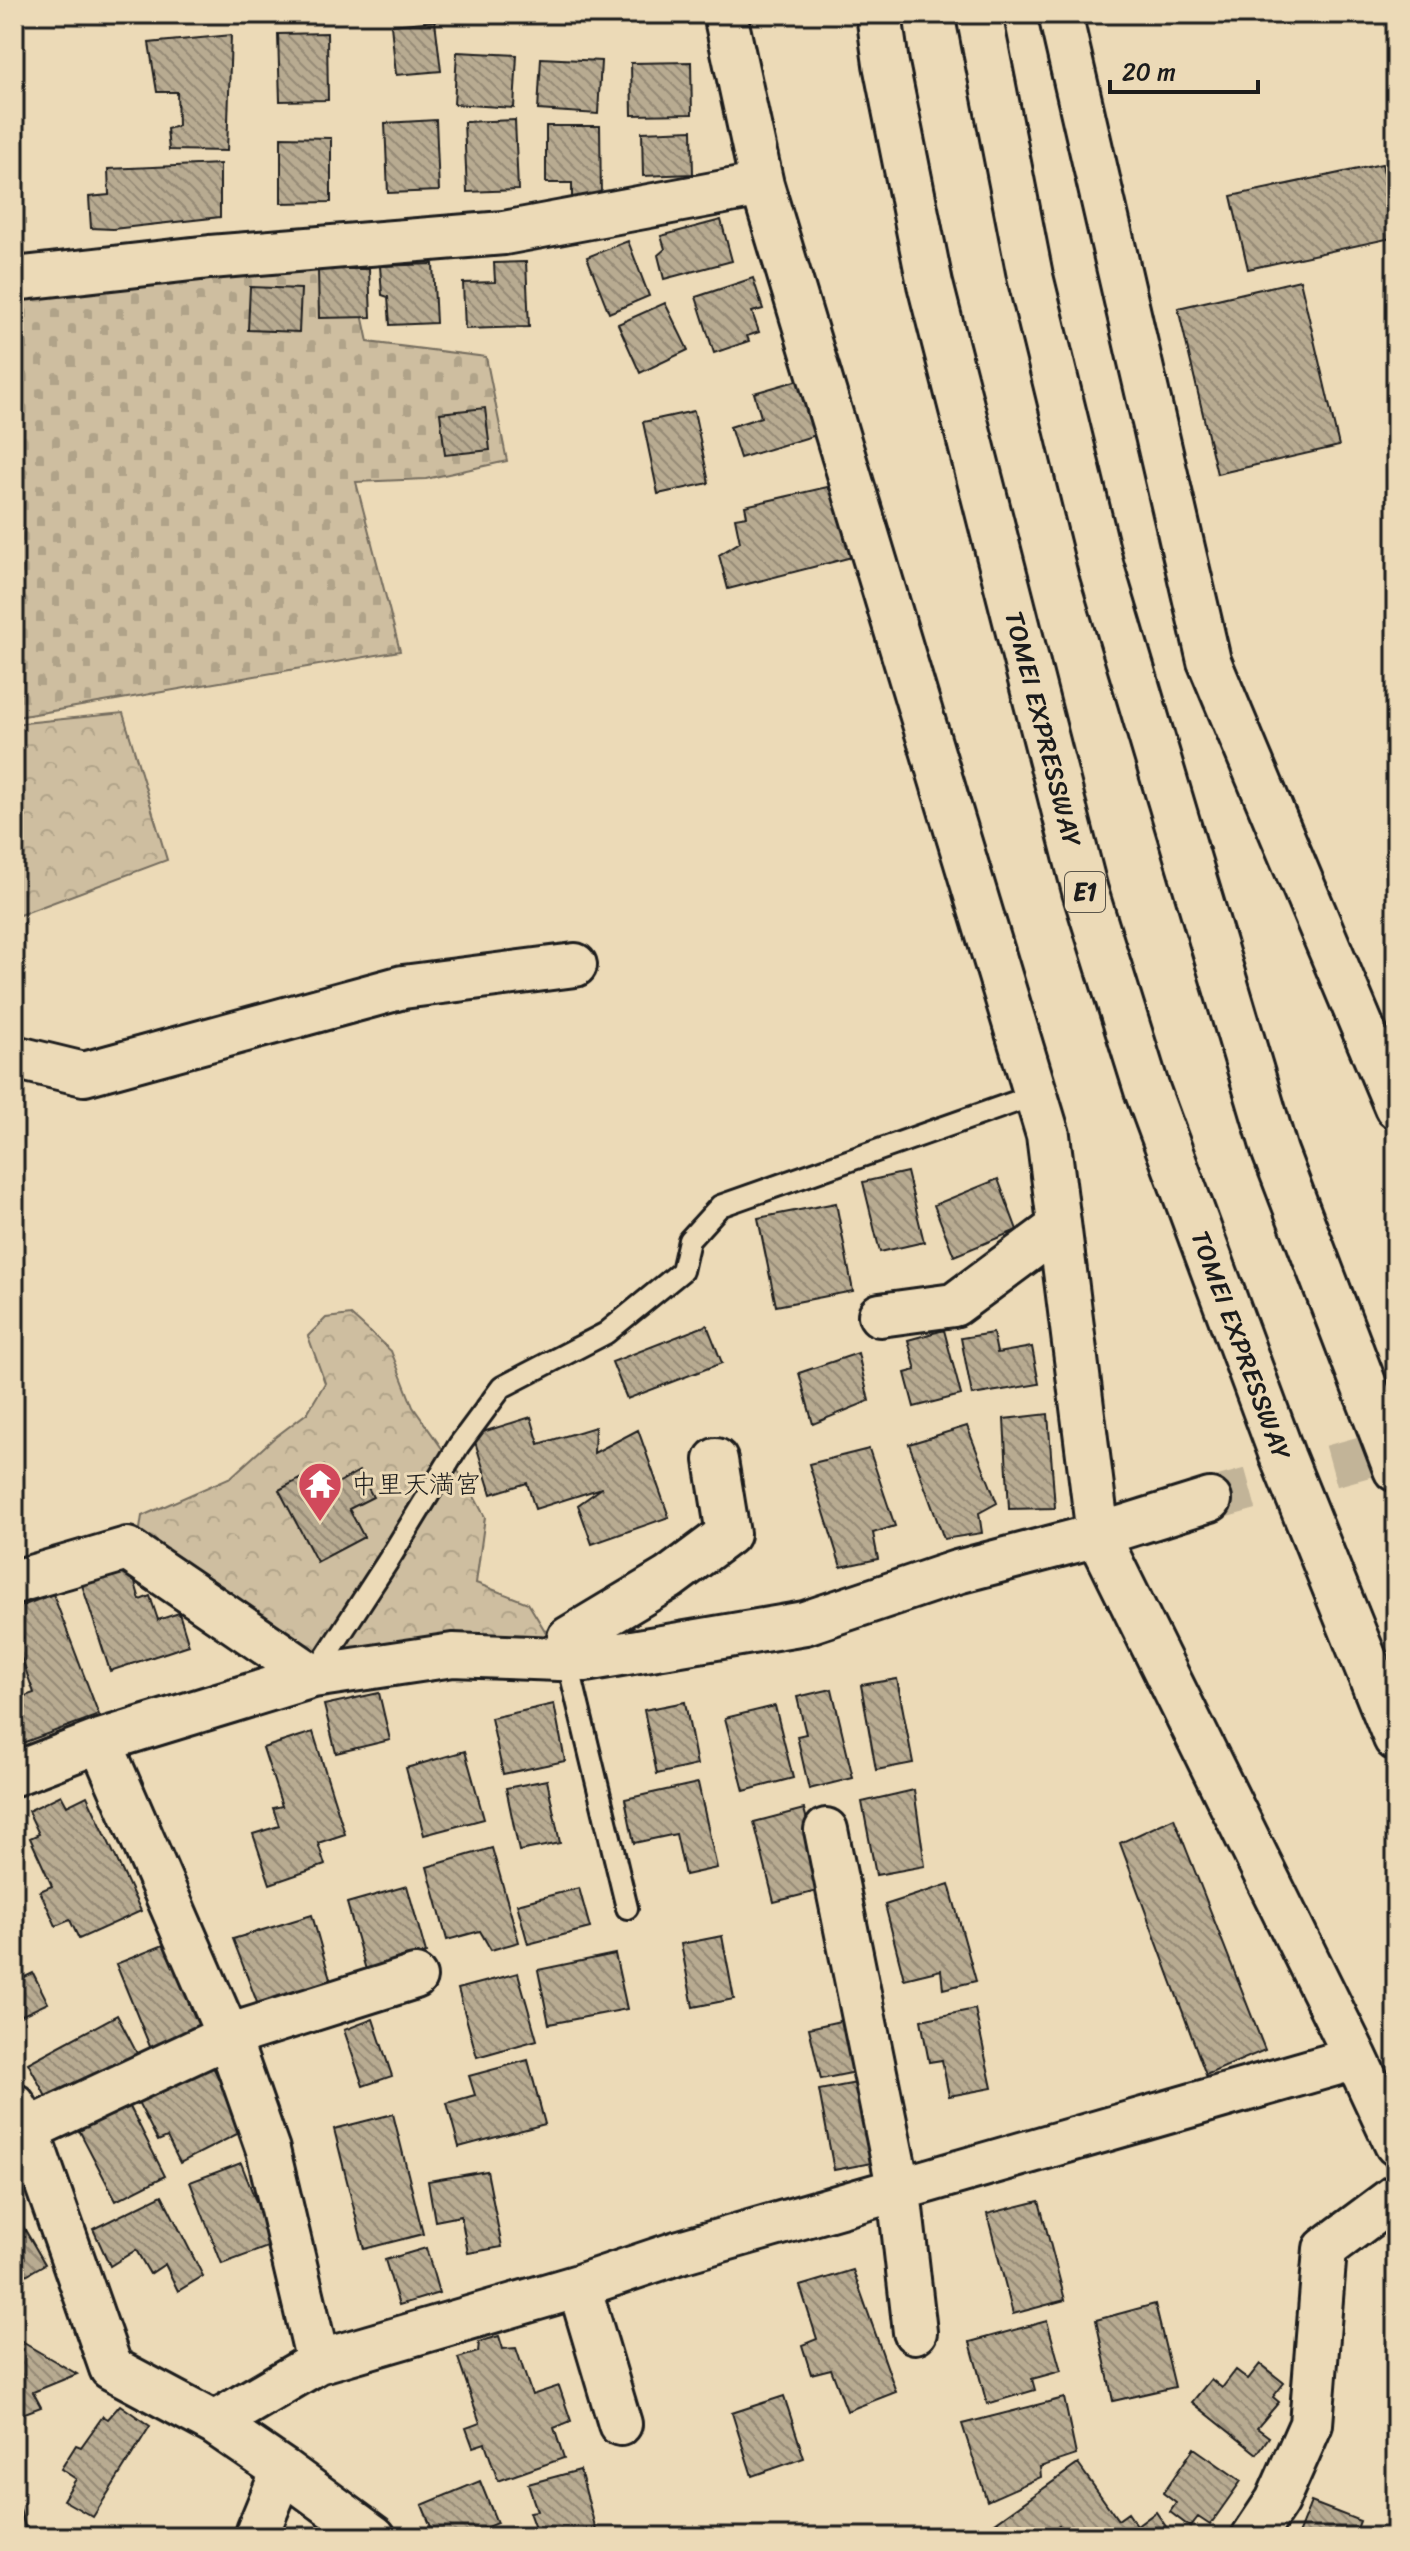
<svg xmlns="http://www.w3.org/2000/svg" width="1410" height="2551" font-family="Sriracha,'Klee One',sans-serif">
<defs>
<pattern id="forest-crowns" width="20" height="18" patternUnits="userSpaceOnUse" patternTransform="scale(2)"><rect width="20" height="18" fill="#cebea0"/><path d="M2 6a3 3 0 1 1 6 0M12 15a3 3 0 1 1 6 0" fill="none" stroke="#b0a389"/></pattern>
<pattern id="cemetery-stones" width="16" height="16" patternUnits="userSpaceOnUse" patternTransform="scale(2)"><rect width="16" height="16" fill="#cebea0"/><path d="M2 7V4a2 2 0 0 1 4 0v3zM10 15v-3a2 2 0 0 1 4 0v3z" fill="#b0a389"/></pattern>
<pattern id="building-back-hatch" width="6" height="6" patternUnits="userSpaceOnUse" patternTransform="scale(2)"><rect width="6" height="6" fill="#b8ab91"/><path d="M-1 5l2 2M0 0l6 6M5-1l2 2" fill="none" stroke="#958a76"/></pattern>
</defs>
<rect width="100%" height="100%" fill="#ecdab7"/>
<filter id="ink" filterUnits="userSpaceOnUse"><feTurbulence type="fractalNoise" baseFrequency=".0125" numOctaves="2"/><feDisplacementMap in="SourceGraphic" scale="16" xChannelSelector="R" yChannelSelector="G"/><feConvolveMatrix kernelMatrix="1 2 1 2 8 2 1 2 1" color-interpolation-filters="sRGB"/></filter>
<g filter="url(#ink)">
<!-- forest -->
<path fill="url(#forest-crowns)" stroke="#756d5e" stroke-width="2" d="M123,713l44,147 -153,57v-193z
M351,1315l40,36 22,56 56,80 16,30 -9,66 52,20 22,36 -233,25 -181,-109 6,-39 89,-39 43,-39 33,-25 18,-30 -17,-47 18,-18z"/>
<!-- cemetery -->
<path fill="url(#cemetery-stones)" stroke="#756d5e" stroke-width="2" d="M226,257l126,10 16,75 118,15 21,104 -81,18 -70,3 44,169 -383,66 -3,-11v-433z"/>
<!-- building -->
<path fill="url(#building-back-hatch)" stroke="#1c1c1c" stroke-width="2" d="M435,21l6,50 -45,4 -5,-50z
M327,33l1,67 -48,1 -2,-67z
M231,35l-4,116 -58,-1 -2,-21 11,-3 -1,-34h-20l-8,-49z
M457,52l60,3 -3,53 -60,-4z
M541,58l60,3 -3,53 -60,-4z
M691,62l1,52 -60,1 -1,-52z
M436,120l3,71 -51,2 -3,-70z
M515,120l3,70 -51,2 -3,-70z
M546,126h54l1,70 -29,1v-14h-26z
M692,130l1,44 -50,2 -1,-44z
M281,137l50,1v64l-50,1z
M220,164v53l-107,12 -22,-1 -2,-31 20,-2 -1,-26z
M1382,164l14,60v13l-148,32 -17,-73z
M721,220l11,41 -68,18 -6,-24 7,-6 -4,-13z
M628,241l21,55 -40,17 -22,-56z
M526,262l3,65 -64,2 -2,-46 32,-1 -1,-19z
M433,264l3,59 -46,2 -2,-28 -6,-2 -2,-29z
M318,269h51l2,48 -52,1z
M753,278l10,31 -11,3 7,20 -12,4 2,5 -35,12 -18,-56z
M1300,280l39,166 -122,28 -39,-166z
M250,287l51,2 -2,43 -51,-2z
M665,303l23,47 -48,23 -22,-49z
M799,380l17,55 -76,23 -10,-31 31,-10 -7,-24z
M485,408l5,42 -45,5 -5,-42z
M694,411l15,72 -51,11 -15,-72z
M827,487l9,9 16,61 -124,32 -9,-34 21,-13 -5,-24 12,-2 -2,-10z
M907,1172l17,70 -44,10 -17,-70z
M998,1179l19,51 -63,26 -20,-51z
M836,1203l17,88 -77,15 -18,-88z
M707,1325l15,38 -95,36 -15,-37z
M944,1330l17,65 -47,12 -9,-34 11,-3 -8,-30z
M993,1333l4,20 35,-6 7,37 -67,11 -11,-57z
M858,1353l11,48 -56,23 -14,-51z
M1048,1414l7,94 -46,1 -5,-90z
M531,1417l8,27 56,-17 -1,26 44,-23 31,87 -77,27 -14,-39 24,-17 -67,21 -8,-26 -36,11 -18,-59z
M967,1426l30,77 -18,10 3,20 -38,6 -35,-95z
M869,1449l26,77 -22,7 5,26 -37,8 -32,-103z
M324,1466l10,19 25,-14 14,26 -24,12 15,28 -47,25 -38,-72z
M131,1569l9,31 10,-4 8,24 21,-7 10,32 -79,26 -28,-86z
M53,1594l46,121 -85,31v-46l20,-7 -19,-52 8,-3 -9,-29z
M897,1679l16,84 -37,7 -15,-85z
M832,1689l21,89 -44,11 -12,-53 9,-2 -9,-37z
M379,1693l11,47 -54,13 -12,-48z
M685,1702l12,63 -40,9 -13,-64z
M554,1704l11,57 -62,13 -12,-56z
M775,1706l18,72 -49,13 -19,-73z
M313,1732l32,102 -27,9 7,22 -55,19 -17,-50 26,-8 -6,-18 9,-2 -19,-58z
M465,1751l19,68 -60,16 -18,-67z
M547,1780l13,63 -41,8 -13,-63z
M698,1783l19,85 -32,7 -9,-41 -42,9 -9,-44z
M914,1790l11,76 -49,9 -14,-73z
M61,1795l6,11 20,-10 54,115 -62,28 -9,-19 -14,6 -16,-35 12,-5 -22,-48 9,-4 -11,-23z
M804,1809l21,80 -51,13 -20,-80z
M1174,1818l91,232 -59,25 -86,-232z
M492,1848l27,94 -28,8 -11,-19 -33,9 -20,-73z
M949,1884l27,97 -33,8 -2,-19 -37,9 -19,-74z
M407,1886l19,67 -60,17 -19,-67z
M579,1888l11,40 -62,16 -11,-40z
M312,1915l19,67 -73,23 -25,-66z
M722,1936l12,63 -41,8 -12,-63z
M166,1944l35,84 -50,21 -35,-85z
M615,1954l12,55 -78,15 -11,-54z
M33,1973l15,30 -34,16v-37z
M518,1973l19,67 -60,17 -19,-68z
M975,2009l17,79 -43,8 -7,-36 -13,2 -8,-42z
M117,2015l24,46 -89,47 -24,-45z
M373,2019l19,57 -29,10 -19,-56z
M849,2019l12,52 -40,8 -12,-51z
M528,2060l17,64 -86,23 -12,-44 28,-8 -6,-19z
M211,2063l34,67 -65,33 -13,-26 -9,4 -21,-41z
M862,2082l15,80 -43,8 -15,-80z
M129,2105l36,71 -49,25 -37,-71z
M393,2114l30,120 -59,15 -30,-120z
M241,2163l32,82 -51,19 -32,-82z
M487,2171l15,76 -34,6 -7,-37 -26,5 -7,-40z
M162,2195l41,81 -25,15 -13,-27 -15,10 -14,-24 -26,16 -17,-37z
M1039,2201l26,99 -52,14 -26,-100z
M14,2211l31,53 -31,18z
M426,2248l13,45 -40,12 -14,-45z
M853,2270l43,122 -49,19 -16,-42 -20,5 -9,-29 15,-6 -17,-53z
M1155,2304l20,83 -62,14 -17,-81z
M1047,2321l14,50 -29,8 3,11 -48,14 -17,-62z
M499,2336l4,13 13,-1 16,47 27,-9 12,35 -17,7 10,30 -66,23 -13,-38 -12,4 -7,-19 14,-5 -22,-65 20,-6 1,-10z
M22,2342l55,32 -44,18 8,15 -27,10v-73z
M1260,2364l24,19 -11,14 6,5 -22,26 12,9 -12,17 -65,-52 19,-23 11,9 14,-18 12,9z
M784,2396l20,62 -52,18 -20,-63z
M1064,2398l12,57 -36,12 1,10 -54,24 -25,-77z
M120,2405l30,21 -57,91 -30,-17 13,-21 -15,-10 15,-24 5,2 22,-31 5,3z
M1194,2448l47,33 -31,44 -12,-8 -8,10 -20,-15 6,-9 -13,-10z
M1078,2464l40,56 10,-7 9,13 19,-14 17,25h-106l-8,-12 -17,12h-48l-6,-9z
M580,2470l17,64 -10,3h-49l-9,-25 8,-1 -9,-27z
M480,2481l17,42 -35,14h-27l-13,-32z
M14,2496h2l12,41h-14z
M1311,2502l49,19 -6,16h-57z
M323,2527l14,10h-21z
M1378,2529l17,8h-21z"/>
<g fill="none" stroke-linecap="round" stroke-linejoin="round">
<!-- street-tunnel -->
<path stroke="#c2b498" stroke-width="42" stroke-dasharray="42 21" stroke-linecap="butt" d="M1210,1500l186,-52"/>
<!-- lane casing -->
<g stroke="#1c1c1c" stroke-width="26">
<path id="lane" d="M567,1659l60,249
M314,1675l74,-114 71,-116 43,-58 104,-54 76,-62 7,-31 31,-34 315,-111"/>
</g>
<!-- street casing -->
<g stroke="#1c1c1c" stroke-width="48">
<path id="street" d="M725,14l37,171 286,950 50,400 258,523 40,86
M1060,14l149,647 187,446
M14,279l196,-22 294,-24 258,-48
M14,1057l70,17 319,-87 172,-22
M880,1315l74,-10 105,-78
M14,1582l113,-33 186,127
M567,1659l2,-21 100,-60 59,-44 -12,-74
M100,1741l128,295 40,114 50,212
M14,1774l86,-33 213,-65 140,-21 132,5 220,-37 152,-51 141,-37 112,-35
M826,1830l73,361 16,141
M14,2105l13,23 84,240 103,55 69,47 91,67
M14,2136l214,-100 187,-59
M579,2286l41,138
M214,2423l104,-61 261,-76 101,-34 676,-194
M259,2537l-1,-6 25,-61
M1253,2537l24,-36 34,-77 14,-175 71,-53"/>
</g>
<!-- highway casing -->
<g stroke="#1c1c1c" stroke-width="50">
<g id="highway">
<path id="s1" d="M879,14l7,50 44,220 155,607 62,199 136,368 113,280"/>
<path d="M979,14l51,262 71,291 174,585 121,317"/>
</g>
</g>
<!-- lane -->
<use href="#lane" stroke="#ecdab7" stroke-width="20"/>
<!-- street -->
<use href="#street" stroke="#ecdab7" stroke-width="42"/>
<!-- highway -->
<use href="#highway" stroke="#ecdab7" stroke-width="44"/>
</g>
</g>
<!-- icons -->
<defs>
<g id="temple-pin" transform="scale(2.3)"><path d="M0 17L-7.5 6A9.5 9.5 0 1 1 7.5 6Z" fill="#d1495b" stroke="#ecdab7"/><path d="M0-6L5-2H3V0L6.5 2.5H4V6H1.5V3h-3V6H-4V2.5H-6.5L-3 0V-2H-5Z" fill="#fff"/></g>
</defs>
<g fill-rule="evenodd">
<use href="#temple-pin" x="320" y="1484"/>
</g>
<g text-anchor="middle" dominant-baseline="central" stroke-width="6" stroke-linejoin="round" paint-order="stroke">
<!-- shield labels -->
<rect fill="#ecdab7" stroke="#5a554a" stroke-width="2" x="1065" y="872" width="40" height="40" rx="6"/>
<g font-size="24" font-weight="bold" fill="#1c1c1c">
<text x="1085" y="892">E1</text>
</g>
<!-- street labels -->
<g font-size="26" fill="#1c1c1c" stroke="#ecdab7">
<text stroke="none"><textPath href="#s1" startOffset="734">TOMEI EXPRESSWAY</textPath></text>
<text stroke="none"><textPath href="#s1" startOffset="1382">TOMEI EXPRESSWAY</textPath></text>
</g>
<!-- poi labels -->
<g font-size="26" fill="#1c1c1c" stroke="#ecdab7" text-anchor="start">
<text x="351" y="1484">中里天満宮</text>
</g>
</g>
<!-- margin -->
<rect width="1410" height="2551" fill="none" stroke="#ecdab7" stroke-width="48"/>
<rect x="24" y="24" width="1362" height="2503" fill="none" stroke="#1c1c1c" stroke-width="3" filter="url(#ink)"/>
<!-- scale -->
<path d="M1110 80v12h148v-12" fill="none" stroke="#1c1c1c" stroke-width="4"/>
<text x="1122" y="80" font-size="24" fill="#1c1c1c" stroke="#ecdab7" stroke-width="6" paint-order="stroke">20 m</text>
</svg>
